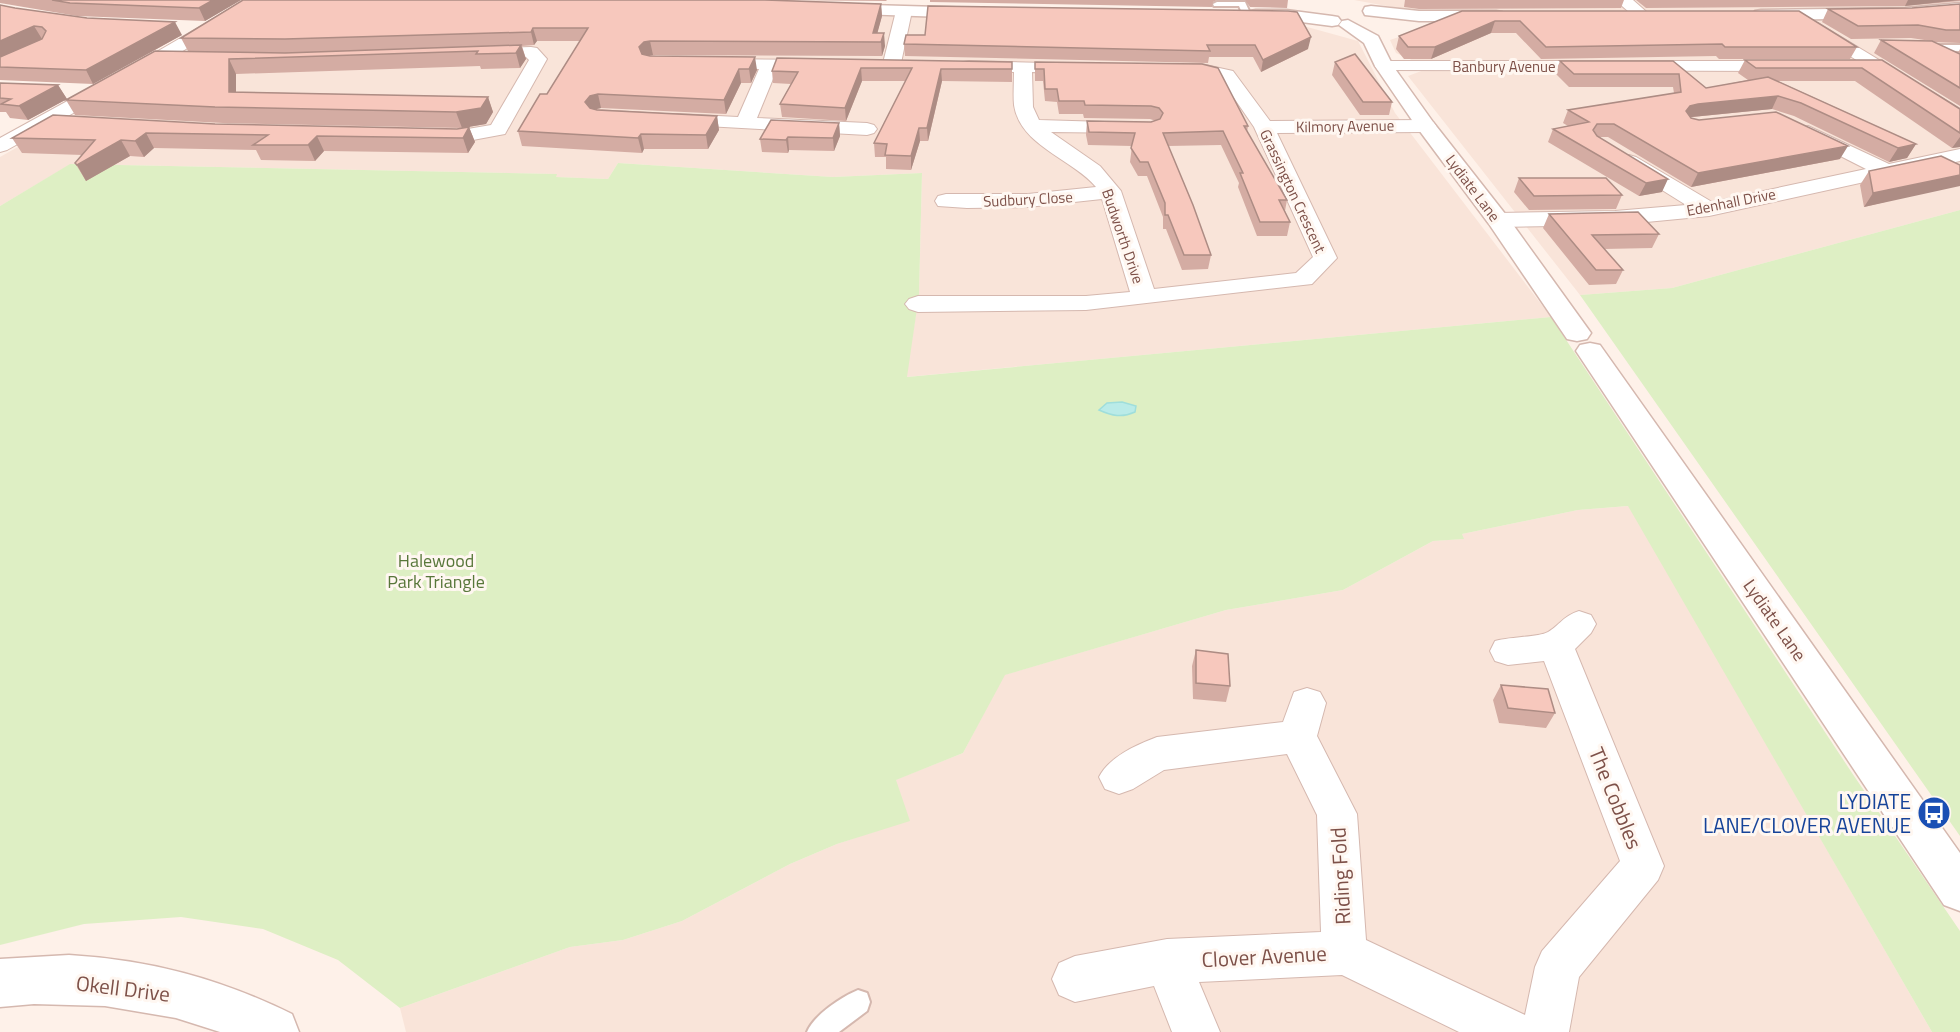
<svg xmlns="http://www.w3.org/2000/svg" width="1960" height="1032" font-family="'Titillium Web',sans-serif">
<rect width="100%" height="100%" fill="#fef1e9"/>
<!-- residential -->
<path fill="#f9e4d9" d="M278,0l542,16 469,6 69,19 37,72 156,204 -645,60 13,-82 3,-122 -89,4 -215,-14 -10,16 -53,-2 1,-3 -485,-10 -71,42v-49z
M1354,0h606v1l-75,10h-471z
M1960,20v190l-288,78 -92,7 -172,-219 16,-6 -8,-8 -20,-9 -6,-13 55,-19z
M1629,506l303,526h-1526l-6,-24 170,-61 53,-7 59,-19 108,-57 47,-20 72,-24 -14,-40 68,-27 41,-78 222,-65 117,-20 90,-49 30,-2 -1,-5 116,-24z"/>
<!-- green -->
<path fill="#deefc4" d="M618,163l215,14 89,-4 -3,122 -12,82 644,-60 301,456 108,158v101h-28l-304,-526 -50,4 -116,24 2,5 -31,2 -90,49 -117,20 -221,65 -42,78 -67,27 14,41 -73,23 -47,20 -108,57 -59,19 -53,7 -170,61 -62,-48 -75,-31 -82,-12 -97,7 -84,21v-739l70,-42 487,10 -1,3 52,2z
M1960,210v626l-380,-541 92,-7z"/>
<!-- water -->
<path fill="#baebe8" stroke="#9fdedb" stroke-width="1.5" d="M1122,402l14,4 -1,6c-13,6 -23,4 -36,-2l8,-7z"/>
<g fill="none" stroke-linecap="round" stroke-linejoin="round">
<!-- service casing -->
<g stroke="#d5b8af" stroke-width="4">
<path id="service" d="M1217,2h28l6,13 -7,2 -5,-11h-25l-1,-2z
M1930,45h30v6l-33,-1v-4z
M858,990l9,3 3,9 -3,9 -28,21h-32c7,-17 34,-35 51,-42z"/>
</g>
<!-- minor casing -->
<g stroke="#d5b8af" stroke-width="2">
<path id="minor" d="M246,0h19l-100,62 -158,88 -7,2v-14l153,-84z
M1615,0h18l17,15 -8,5 -6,-2z
M904,6l8,5 -11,52 -3,4h-12l-3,-4 13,-52z
M1818,23l142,86v14l-7,-2 -141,-89 -2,-4 2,-4z
M531,47l6,1 10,11 -42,75 -43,8 -40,-3 -3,-4 3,-4 40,-1 29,-5 38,-65 -3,-3 -45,1 -6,-1 -3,-4 3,-4z
M714,59l109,1 3,4 -3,4 -6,1h-40l-20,49 110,5 7,2 3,4 -3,4 -7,2 -197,-11 -3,-4 3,-4 7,-2 61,3 21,-48 -51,-1 -3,-4 3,-4z
M969,61l115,3 3,4 -3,4 -6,1 -46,-1 1,35 6,13 99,3 3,4 -3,4 -7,2 -80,-1 49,34 21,25 33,98 142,-16 17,-16 -59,-130 -33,-48 -20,-5 -28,-1 -3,-4 3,-4 28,-1 32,7 37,50 156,-1 7,2 3,4 -3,4 -7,2 -149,1 60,125 -25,26 -226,26 -168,2 -9,-3 -4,-5 4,-5 9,-3h168l44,-4 -28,-93 -74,8 -61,1 -29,-2 -3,-5 3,-5 8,-2h82l68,-7c-23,-28 -76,-41 -82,-82 -1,-10 0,-22 0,-33l-51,-2 -3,-4 3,-4z
M1384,61h402l6,1 3,4 -3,4 -6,1 -408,-1 -3,-4 3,-4z
M1808,126l81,38 71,-15v12l-251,55 -94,9 -117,2 -8,-2 -3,-5 3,-5 8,-2 117,-2 71,-6 -64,-40 -3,-4 3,-4 7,-2 7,2 76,45 154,-33 -65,-33 -3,-4 3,-4z
M1579,611l12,4 5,9 -5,9 -16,16 89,217 -6,14 -79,97 -10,55h-110l-117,-57 -143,7 21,50h-48l-18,-46 -79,16 -16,-7 -7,-16 7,-16 16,-7 92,-17 154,-7 -4,-117 -30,-61 -123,16 -31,19 -14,5 -14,-5 -6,-12c10,-20 37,-32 58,-40l126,-15 11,-30 13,-4 13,4 6,11 -9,33 40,78 9,126 159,75 10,-48 7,-16 78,-90 -76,-200 -36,4 -13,-4 -5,-10 5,-10c14,-4 44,-4 53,-9 12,-7 15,-16 31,-21z"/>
</g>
<!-- tertiary casing -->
<g stroke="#d5b8af" stroke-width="3">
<path id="tertiary" d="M1960,3v10l-55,5 -144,2 -6,-1 -2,-4 2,-4 6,-1 144,-2z
M836,4l137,4 8,5 -8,5 -143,-5 -2,-4 2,-4z
M1371,6l48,5h77l6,1 2,4 -2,4 -6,1h-77l-54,-6 -2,-4 2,-4z
M1256,10h30l46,6 6,1 3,4 -3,4 -6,1 -46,-6 -36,-1 -2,-4 2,-4z
M1348,20l30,16 15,30 40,56 73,93 85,118 -4,6 -10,2 -10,-2 -78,-115 -73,-98 -41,-60 -11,-23 -25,-18 3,-4z
M1590,343l10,2 360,508v58l-16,-6 -368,-554 4,-6z
M69,955c82,5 149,23 223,59l7,18h-79l-44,-14 -71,-12 -71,-2 -34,3v-48z"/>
</g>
<!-- service -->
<use href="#service" fill="#fff" fill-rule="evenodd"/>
<!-- minor -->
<use href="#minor" fill="#fff" fill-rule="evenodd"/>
<!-- tertiary -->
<use href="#tertiary" fill="#fff" fill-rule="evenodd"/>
</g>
<!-- wall -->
<path fill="#d4aca3" d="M0,0h241l-36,21 -128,-5 -77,-13z
M243,0h644l-1,1 -111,-1 106,4 1,12 -5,17 8,13 -3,10 -233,-1 108,15 -6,13h-10l-15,31 -125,-6 -6,1 122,7 2,14 -11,19h-64l-2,4 -120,-7 -4,-15 29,-37 33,-53h-43l-3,4 -12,1 4,13 -6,9 -39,1 -1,-3 -244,8v18l252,5 5,15 -7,12 -24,4 -239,-5 -148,-8 -9,-15 122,-49 -7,-13z
M930,0h287l-4,2 -1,5 -282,-5z
M1245,0h43l-1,8 -37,-1z
M1405,0h219l-3,8 -202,1 -15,-2z
M1636,0h324v1l-55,5 -259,2z
M1960,4v39l-27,-1 25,11 2,-4v57l-86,-53 7,-13 50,1 -20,-3 -60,1 -29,-17 6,-13 84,-1z
M0,5l15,3 167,27 -89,49 -93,-4z
M928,6l380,43 -47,23 -8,-15h-44l-1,6 -303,-7 -1,-12 21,-9z
M1462,11l395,36 -7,12h-131l-3,-3 -175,3 -25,-26h-25l-60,26h-27l-8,-10 3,-13z
M1745,60h137l78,49v38l-8,1 -97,-67h-77l138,63 -9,14 -18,4 -95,-46 -22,-7 -80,8h-2l1,1 149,41 -149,28 -83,-50h-8l62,55 -23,4 -91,-54 5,-13 15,-3 -5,-3 5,-13 106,-17 -1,-6h-104l-14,-14 5,-12h113l33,27 42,-8 -10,-7z
M1012,62v20l-70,-1 -14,60h-8l-9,29 -25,-1v-12h-11l-1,-14 32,-62h-44l-16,40 -64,-4 -2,-13 11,-20 -18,-1 -1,-12z
M1035,62l213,64 -1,6 40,68 -2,11 5,11 -3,14h-30l-19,-49 1,-4 -18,-38 -53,1 43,109 -3,14 -26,1 -16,-41h-3v-12l-16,-41h-9l-8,-14 2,-16 -44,-1 -2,-10 1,-14 64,1 5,-1 -6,-2 -66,-1 -1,-4h-24l-2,-12 -12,-1 -2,-20h-8z
M1335,62l57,40 -3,13h-29l-28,-40z
M0,83l58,2 9,14 -39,21 -18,-2 -4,-6h-6z
M839,123l1,13 -6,15 -45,-1 -1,3 -26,-1 -2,-13z
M215,124l242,5 12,-2 6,15 -7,11 -144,-2 -9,10 -54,-1 -5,-10 -102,-2 -10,9 -14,-1 -44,25 -11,-18 8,-8 -61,-2 -10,-15z
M1869,171l16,31 -21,5 -4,-22z
M1519,178l103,17 -6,14 -87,1 -15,-18z
M1549,214l110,20 -7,14 -48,1 19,21 -7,14 -27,1 -46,-57z
M1196,650l34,36 -4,16 -33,-3 -1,-33z
M1501,685l54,28 -9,15 -47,-5 -6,-23z"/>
<!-- shaded-wall -->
<path fill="#ad8c84" d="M213,0h28l-36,21 -6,-13z
M1908,0h52l-55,6z
M881,4l1,12 -7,26 -2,-9z
M1495,21l-4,12 -60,26 4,-12z
M175,22l7,13 -89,49 -7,-14z
M34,26l8,13 -42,19v-17z
M533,28l4,13 -3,4 -3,-13z
M884,33l1,13 -3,10 -1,-14z
M1311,37l-3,12 -47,23 2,-12z
M650,41l3,14 -6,1 -5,5 -3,-14 5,-5z
M521,45l5,14 -6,9 -4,-15z
M755,57l2,13 -6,13 -2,-14z
M229,59l7,15v33l-7,-15z
M861,68l1,13 -16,40 -1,-13z
M739,69l2,14 -15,31 -2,-14z
M941,69l1,12 -14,60 -1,-13z
M58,85l9,14 -39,21 -9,-14z
M598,94l3,14 -8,2 -4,6 -4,-14 5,-6z
M1778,96l-6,13 -80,8 -8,2 2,-8 4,-5 8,-2z
M488,97l5,15 -7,12 -24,4 -6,-16z
M717,116l2,14 -11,19 -2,-14z
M839,123l1,13 -6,15 -1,-13z
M469,127l6,15 -7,11 -5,-15z
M919,128l1,13 -9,29v-14z
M146,133l8,15 -10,9 -9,-16z
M641,134l3,15 -2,4 -4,-15z
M317,136l7,15 -9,10 -7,-16z
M788,137l1,13 -1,3 -2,-13z
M1960,137v10l-8,1z
M121,140l9,16 -44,25 -9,-16z
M1916,144l-9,14 -18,4 9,-14z
M1848,146l-8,13 -149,28 7,-14z
M1960,175v11l-96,21 9,-14z
M1668,179l-6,13 -23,4 7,-13z"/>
<!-- building -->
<path fill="#f7c8bd" stroke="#ad8c84" stroke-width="1.5" d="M52,0h161l-14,8 -129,-5z
M243,0h522l116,4 -8,29h11l-3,9 -231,-1 -6,1 -5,5 3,7 8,2 105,1 -6,12h-10l-15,31 -126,-6 -8,2 -5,6 5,6 7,2 120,6 -11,19 -65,-1 -3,4 -120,-7 22,-37h7l41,-66h-55l-2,4 -246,7 -104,-1z
M1960,4v26h-14l-28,-5 -60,1 -30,-17 84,-1z
M0,5l15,3 72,10 88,4 -89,48 -86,-3v-10l42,-18 4,-8 -4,-4 -8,-1 -34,15z
M928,6l360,5 9,1 14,25 -48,23 -8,-15h-48l3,6 -306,-7 2,-9h19z
M1462,11h337l58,36h-132l-3,-3 -176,3 -26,-26h-25l-60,26h-27l-9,-11z
M1881,40l51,1 28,13v34z
M521,45l-5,8 -40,1 2,-3 -249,8v33l259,5 -7,11 -25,4 -241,-5 -149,-7 89,-49 130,2z
M1355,54l37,48h-29l-28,-40z
M777,58l235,4v7h-71l-14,59h-8l-8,28 -26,-1 2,-11 -13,-1 38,-75h-51l-16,40 -65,-4 18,-32 -26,-1z
M1745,60h137l78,49v24l-98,-65h-106z
M1560,61h113l33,27 62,-11 148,67 -18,4 -97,-45 -23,-7 -80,8 -8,2 -4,5 5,7 8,2 77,-8 72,34 -150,27 -84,-49h-17l-4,6 4,6 71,43 -22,4 -93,-54 36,-7 -21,-12 113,-18 -2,-18h-105z
M1035,62l167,2 16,4 30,58h-4l43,74h-8l11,22h-30l-20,-49h3l-20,-42 -60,2 30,72 18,50h-27l-16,-40h-3v-12l-17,-41h-8l-9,-14 4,-15 -46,-1 -2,-11 64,1 9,-3 3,-6 -4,-5 -8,-2 -66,-1 -1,-4h-25l-2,-12h-12l-1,-20h-9z
M0,83l58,2 -39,21 -18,-2 10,-5 -11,-1z
M53,115l162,9 242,5 12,-2 -6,11 -146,-2 -9,9h-55l15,-10 -122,-2 -11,8 -14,-1 -44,25 -2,-2 20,-23 -83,-2z
M771,120l68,3 -6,15 -45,-1 -2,3 -26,-1z
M1941,156l19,9v10l-87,18 -4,-22z
M1519,178h87l16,17 -88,1z
M1638,212l21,22 -67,1 31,35h-27l-47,-56z
M1196,650l32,4 2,32 -34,-3z
M1501,685l47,4 7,24 -47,-5z"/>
<!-- icons -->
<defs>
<g id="bus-disc" transform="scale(1.725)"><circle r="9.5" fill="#1a4fb4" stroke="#fff7f1"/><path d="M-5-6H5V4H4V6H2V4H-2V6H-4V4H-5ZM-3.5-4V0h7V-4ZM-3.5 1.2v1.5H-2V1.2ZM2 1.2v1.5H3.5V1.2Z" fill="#fff"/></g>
</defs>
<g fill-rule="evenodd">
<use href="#bus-disc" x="1934" y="813"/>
</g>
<g text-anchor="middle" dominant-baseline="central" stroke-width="6" stroke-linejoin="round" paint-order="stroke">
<!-- far-street labels -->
<g font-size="15" fill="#7d5048" stroke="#fff7f1">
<text x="1504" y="66">Banbury Avenue</text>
<text transform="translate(1345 126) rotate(-1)">Kilmory Avenue</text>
<text transform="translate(1473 188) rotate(53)">Lydiate Lane</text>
<text transform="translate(1293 191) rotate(65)">Grassington Crescent</text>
<text transform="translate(1028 199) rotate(-3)">Sudbury Close</text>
<text transform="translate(1731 202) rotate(-11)">Edenhall Drive</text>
<text transform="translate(1123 236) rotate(71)">Budworth Drive</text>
</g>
<!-- park labels -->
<g font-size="18" fill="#58773a" stroke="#fff7f1">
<text x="436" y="560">Halewood<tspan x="436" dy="21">Park Triangle</tspan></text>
</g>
<!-- street labels -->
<g font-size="18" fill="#7d5048" stroke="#fff7f1">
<text transform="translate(1775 620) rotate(55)">Lydiate Lane</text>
</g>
<!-- near-street labels -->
<g font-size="21" fill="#7d5048" stroke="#fff7f1">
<text transform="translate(1616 798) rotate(68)">The Cobbles</text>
<text transform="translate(1340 876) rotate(-93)">Riding Fold</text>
<text transform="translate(1264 956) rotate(-3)">Clover Avenue</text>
<text transform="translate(123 988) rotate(7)">Okell Drive</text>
</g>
<!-- near-transit labels -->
<g font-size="21" fill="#164399" stroke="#fff7f1" text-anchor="end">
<text x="1911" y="801">LYDIATE<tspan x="1911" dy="24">LANE/CLOVER AVENUE</tspan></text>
</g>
</g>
</svg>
